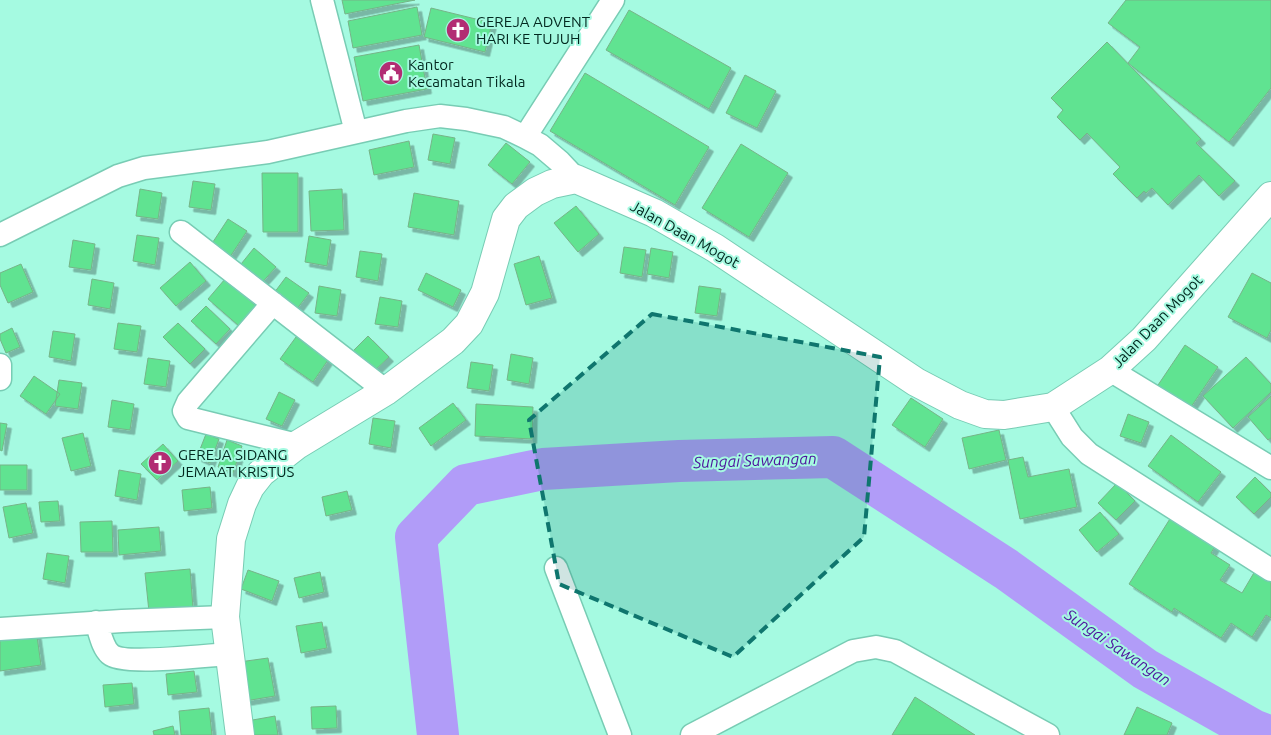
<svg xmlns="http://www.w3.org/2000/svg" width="1271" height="735" font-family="Ubuntu,sans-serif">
<defs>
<filter id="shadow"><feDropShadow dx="4.5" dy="4.5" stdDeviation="0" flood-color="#0004"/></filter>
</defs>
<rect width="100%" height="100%" fill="#a5fae1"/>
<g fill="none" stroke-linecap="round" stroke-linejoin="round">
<!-- river -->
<path stroke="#b19cf8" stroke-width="42" d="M438,735l-22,-198 50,-52 77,-16 136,-8 154,-4 173,112 139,100 108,61 13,5"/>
</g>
<!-- building -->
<path fill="#60e391" stroke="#76b488" filter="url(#shadow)" d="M342,0h73l-70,14z
M1126,0h145v88l-42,54 -101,-79 12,-16 -32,-24z
M417,7l5,28 -69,13 -5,-27z
M431,8l61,15 -7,29 -61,-15z
M629,10l102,58 -22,41 -103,-59z
M1107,42l94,97 -5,4 39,38 -16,15 -20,-21 -31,30 -16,-17 -6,5 -2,-2 -7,7 -24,-24 7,-7 -33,-34 -7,7 -23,-23 6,-7 -12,-12z
M419,45l8,44 -64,12 -9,-44z
M585,73l124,74 -34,58 -125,-74z
M745,75l31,16 -19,37 -31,-15z
M433,134l22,4 -5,26 -22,-4z
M409,141l5,26 -40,8 -5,-25z
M506,143l24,19 -18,22 -24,-19z
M741,144l47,29 -39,64 -47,-29z
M262,173h36v59h-35z
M193,181l22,3 -4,26 -22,-3z
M140,189l22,4 -4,26 -22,-3z
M342,189l2,41 -33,1 -2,-40z
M414,193l45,8 -5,34 -46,-8z
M576,206l23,28 -21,18 -24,-29z
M228,219l19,12 -19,29 -19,-12z
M137,235l22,3 -4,27 -22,-4z
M309,236l22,4 -4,26 -22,-4z
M73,240l22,4 -4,26 -22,-3z
M624,247l22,3 -4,27 -22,-4z
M254,248l22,19 -18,20 -21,-18z
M651,248l22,4 -4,26 -22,-4z
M360,251l22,3 -4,27 -22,-4z
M539,256l13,42 -26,7 -12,-41z
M190,262l16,19 -30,25 -16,-18z
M21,264l12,28 -25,11 -8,-18v-12z
M426,273l35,17 -8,17 -35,-17z
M1252,273l19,10v47l-4,8 -39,-21z
M286,277l23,16 -15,20 -23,-16z
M92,279l22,4 -4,26 -22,-4z
M225,279l31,27 -17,20 -31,-27z
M319,286l22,4 -4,26 -22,-3z
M699,286l22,3 -4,27 -22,-3z
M380,297l22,4 -4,26 -23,-3z
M206,306l24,23 -14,15 -25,-23z
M118,323l23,3 -4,26 -23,-3z
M178,323l27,26 -15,15 -27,-27z
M12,328l8,19 -14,6 -6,-14v-5z
M53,331l22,3 -4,27 -22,-4z
M368,336l21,21 -20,19 -21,-20z
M296,337l32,23 -15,22 -33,-23z
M1185,345l33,22 -29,43 -33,-22z
M511,354l22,4 -4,26 -22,-4z
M1246,357l25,27v8l-38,36 -30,-32z
M148,358l22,3 -4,26 -22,-3z
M471,362l22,3 -4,26 -22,-3z
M34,376l26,18 -14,20 -26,-18z
M59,380l23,3 -4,26 -23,-3z
M279,392l16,8 -13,26 -16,-7z
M1271,396v42l-3,2 -20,-23z
M911,398l32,21 -18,28 -33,-22z
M112,400l22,4 -4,26 -22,-3z
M453,403l13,17 -35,26 -12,-18z
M476,404l57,3 -1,32 -57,-3z
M1128,414l21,8 -8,21 -21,-7z
M373,418l22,3 -4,27 -22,-4z
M0,423l7,1 -5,27 -2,-1z
M999,430l7,30 -37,9 -7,-31z
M83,433l8,33 -20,5 -9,-33z
M206,434l13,5 -9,24 -13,-6z
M1171,435l50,37 -23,30 -50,-36z
M227,440l15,6 -9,27 -15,-6z
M163,444l15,17 -21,19 -16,-16z
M1023,457l5,20 41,-8 8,38 -57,12 -12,-59z
M0,465h27v25h-27z
M119,470l22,4 -4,26 -22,-4z
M1255,477l16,16v4l-17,17 -18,-17z
M1117,483l18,18 -19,19 -18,-17z
M210,487l2,21 -28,3 -2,-21z
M347,491l5,19 -26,6 -4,-19z
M58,501l2,20 -19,1 -2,-20z
M26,503l7,30 -24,5 -6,-31z
M1100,512l19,22 -22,18 -18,-22z
M1173,514l44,29 -6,10 19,12 -10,15 22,13 13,-22 16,7v40l-5,-3 -14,22 -21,-14 -10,15 -47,-30 -2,4 -43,-28z
M112,521l1,31h-32l-1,-30z
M159,527l2,24 -42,4 -1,-25z
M47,553l22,3 -4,27 -22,-4z
M190,569l3,39 -44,4 -4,-39z
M248,570l31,11 -7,20 -31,-12z
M320,572l4,20 -25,6 -5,-20z
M322,622l5,26 -26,5 -5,-27z
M36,629l5,36 -41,6v-37z
M268,658l7,38 -30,5 -6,-39z
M194,671l3,21 -29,3 -2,-21z
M132,683l2,21 -29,3 -2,-22z
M915,697l60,38h-83z
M336,706l1,22 -25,1 -1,-22z
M1137,707l35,16 -5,12h-43z
M209,708l3,27h-31l-2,-24z
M275,716l3,19h-28l-3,-14z
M173,726l2,9h-21l-1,-4z"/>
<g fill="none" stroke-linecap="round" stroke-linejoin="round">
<!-- minor casing -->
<g stroke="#78ccb4" stroke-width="25">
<path id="minor" d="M322,0l34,132
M525,137l88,-137
M181,232l205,159
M0,235l118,-59 26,-8 124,-16 138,-31 34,-5 26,3 38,8 21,10 15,8 20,17 16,17
M273,303l-85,99 -4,9 4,7 109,27
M0,365v14
M1110,370l161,98
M1053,407l19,30 17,17 182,116
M556,568l64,167
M96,622c4,10 6,25 14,32 13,12 99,1 120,0
M0,629l122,-8 103,-4
M692,735l161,-84 23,-4 19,4 153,84"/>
</g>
<!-- major casing -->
<g stroke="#78ccb4" stroke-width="30">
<path id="major" d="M240,735l-15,-118 6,-78 11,-35 8,-17 11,-14 36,-28 89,-54 67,-50 16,-17 16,-31 21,-74 10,-13 19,-14 17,-8 24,-5 78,34 61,35 201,134 44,23 25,9 19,1 49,-8 57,-37 34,-31 127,-143"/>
</g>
<!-- minor -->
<use href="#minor" stroke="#fff" stroke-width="22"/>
<!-- major -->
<use href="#major" stroke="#fff" stroke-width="28"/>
</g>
<!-- marked area -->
<path fill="#0f766e" fill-opacity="0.2" stroke="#0f766e" stroke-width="4" stroke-dasharray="10 6" stroke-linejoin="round" d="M652,314l228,43 -16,180 -131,120 -174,-73 -30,-164z"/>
<!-- icons -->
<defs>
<g id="church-disc" transform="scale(1.25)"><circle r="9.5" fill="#b22d73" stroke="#a5fae1"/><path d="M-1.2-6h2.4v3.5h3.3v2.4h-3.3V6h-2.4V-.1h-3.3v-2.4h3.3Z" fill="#fff"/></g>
<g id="civic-disc" transform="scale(1.25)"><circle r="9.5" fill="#b22d73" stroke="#a5fae1"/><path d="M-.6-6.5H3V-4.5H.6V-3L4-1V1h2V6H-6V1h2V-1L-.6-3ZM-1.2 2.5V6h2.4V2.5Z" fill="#fff"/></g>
</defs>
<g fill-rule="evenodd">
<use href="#church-disc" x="458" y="30"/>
<use href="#civic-disc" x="391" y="73"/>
<use href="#church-disc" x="160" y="463"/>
</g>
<g text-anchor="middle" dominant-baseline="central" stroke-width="4" stroke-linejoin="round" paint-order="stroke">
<!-- poi labels -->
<g font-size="15" fill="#02281f" stroke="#a5fae1" text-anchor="start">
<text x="476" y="21">GEREJA ADVENT<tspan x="476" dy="17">HARI KE TUJUH</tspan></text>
<text x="408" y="64">Kantor<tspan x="408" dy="17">Kecamatan Tikala</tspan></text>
<text x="178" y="454">GEREJA SIDANG<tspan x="178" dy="17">JEMAAT KRISTUS</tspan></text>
</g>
<!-- street labels -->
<g font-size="15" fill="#02281f" stroke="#a5fae1">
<text transform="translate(685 234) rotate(29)">Jalan Daan Mogot</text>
<text transform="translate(1157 321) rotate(-46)">Jalan Daan Mogot</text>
</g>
<!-- water labels -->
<g font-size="16" font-style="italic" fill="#4d149d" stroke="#a5fae1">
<text transform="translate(755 460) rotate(-2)">Sungai Sawangan</text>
<text transform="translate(1118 647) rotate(34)">Sungai Sawangan</text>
</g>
</g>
</svg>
